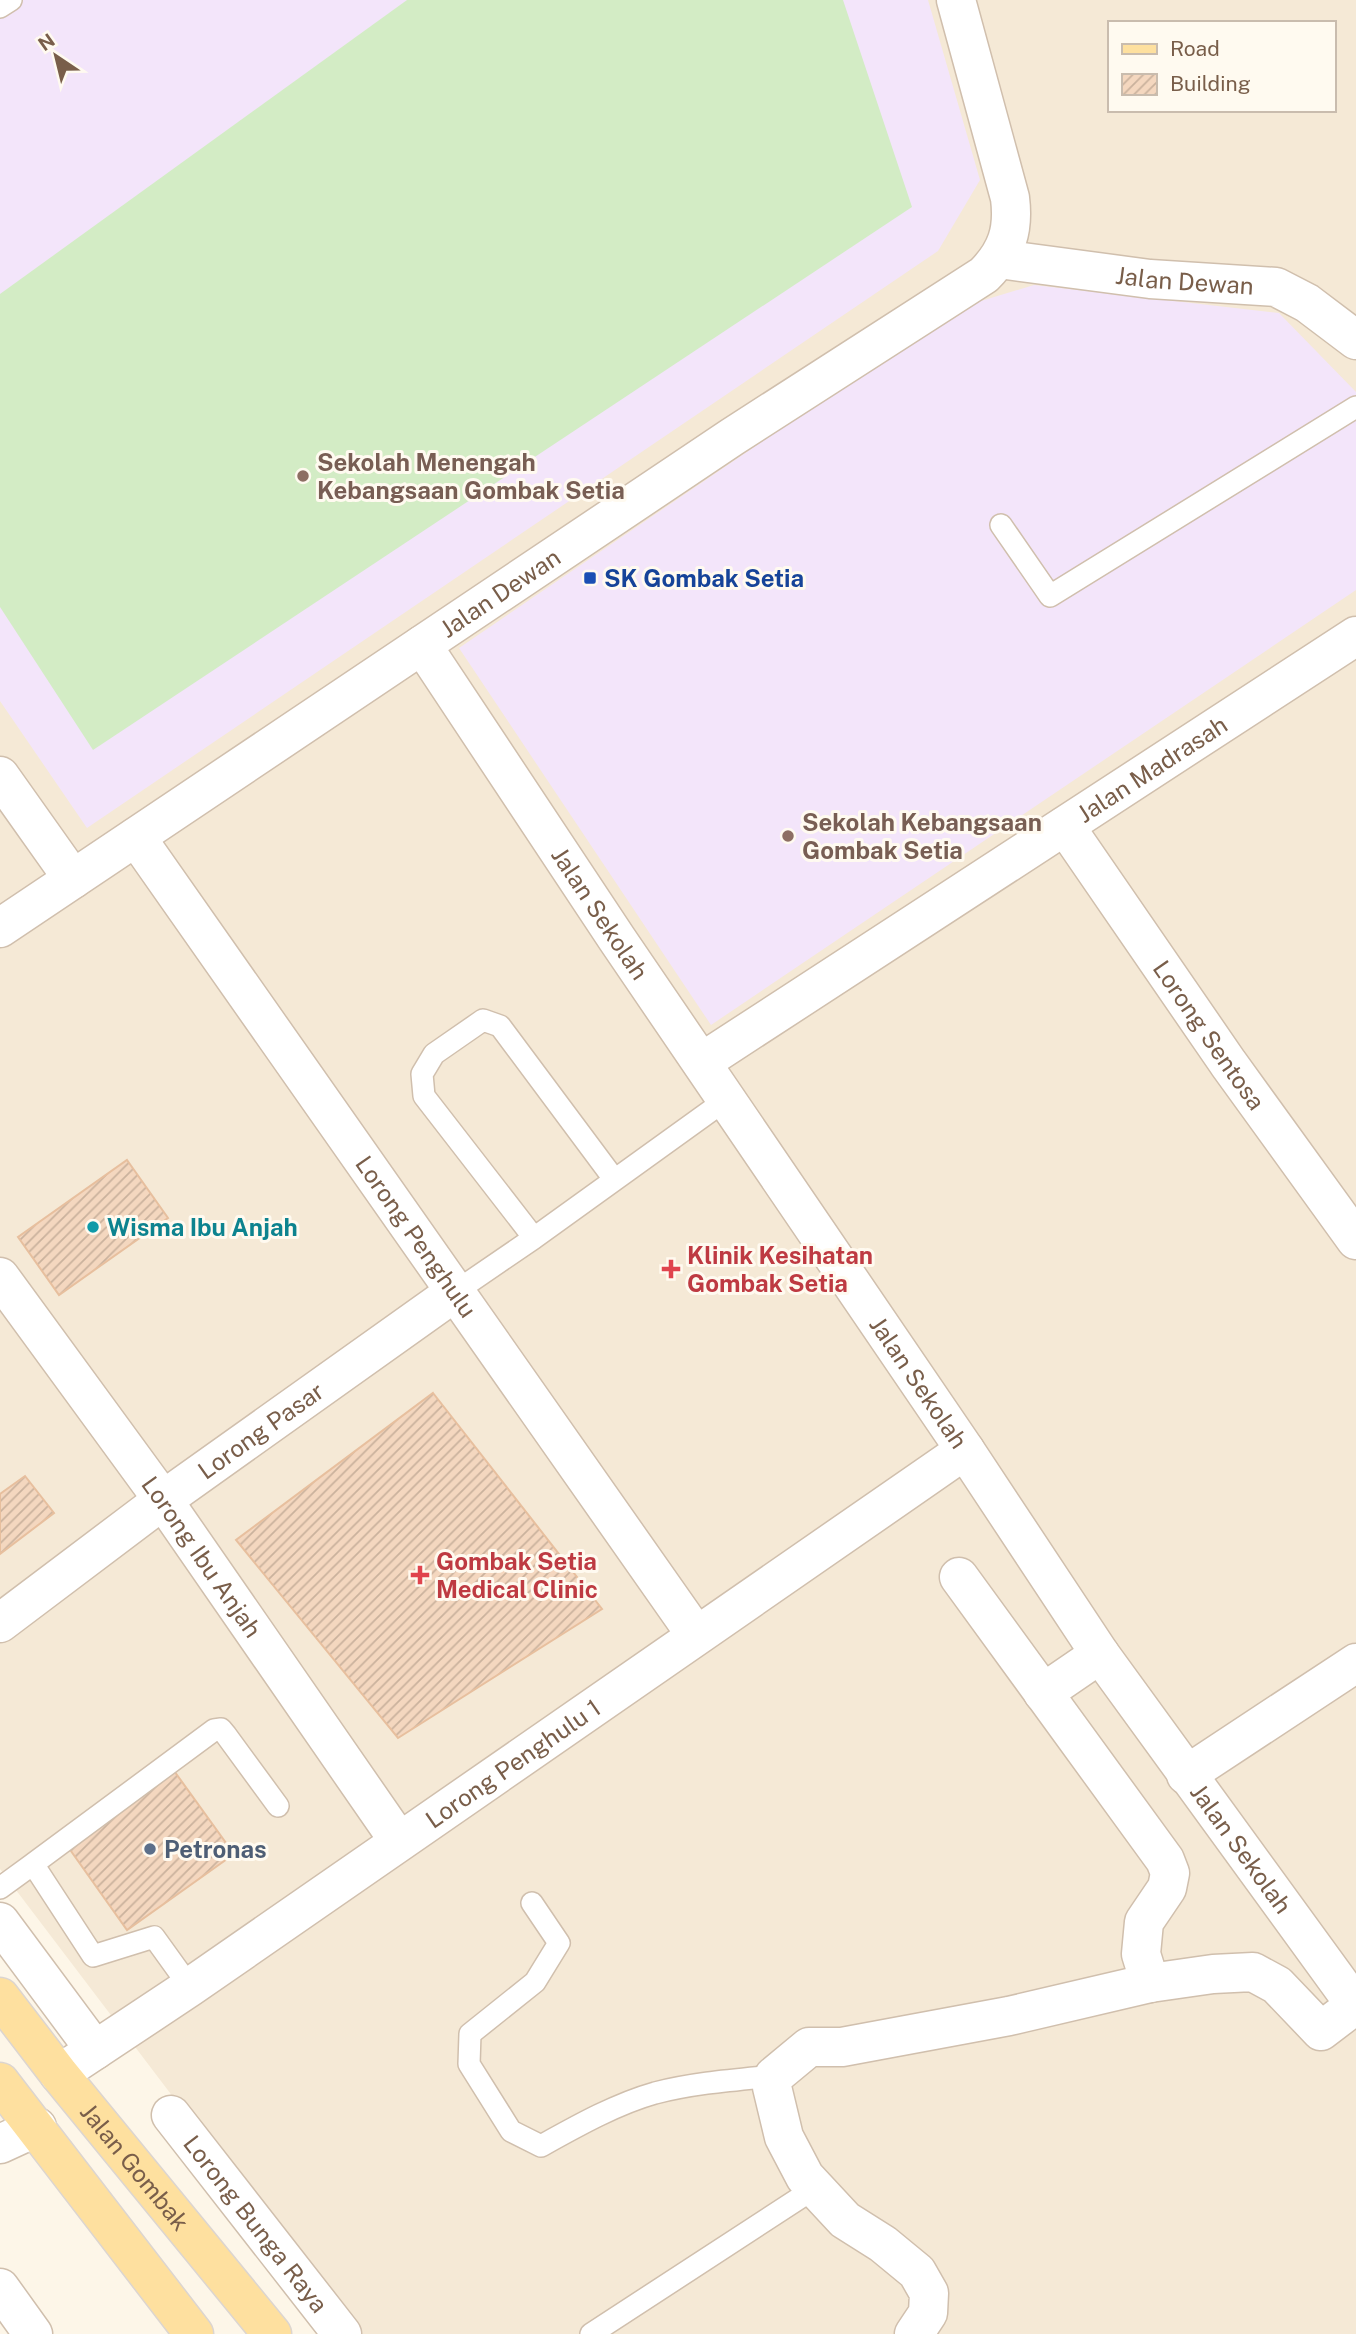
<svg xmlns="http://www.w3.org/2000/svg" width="1356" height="2334" font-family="'Public Sans',sans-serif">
<defs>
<pattern id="building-hatch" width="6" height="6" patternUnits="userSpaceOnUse" patternTransform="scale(1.75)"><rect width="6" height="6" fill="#f4d7bf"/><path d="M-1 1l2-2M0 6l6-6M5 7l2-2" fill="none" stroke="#cab29d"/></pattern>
</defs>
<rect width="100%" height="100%" fill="#fdf6e8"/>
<!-- residential -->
<path fill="#f5e9d6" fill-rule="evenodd" d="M0,0h1356v2334h-1003l-353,-465zM1109,23h224v87h-224z"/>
<!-- education -->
<path fill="#f3e5fa" d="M0,0h928l52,180 -42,71 -851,577 -87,-127z
M1034,285l245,28 77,79v198l-645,435 -252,-377 499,-340z"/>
<!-- pitch -->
<path fill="#d3ecc5" d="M407,0h436l69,207 -819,543 -93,-143v-313z"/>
<!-- building -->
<path fill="url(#building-hatch)" stroke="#e7bf9e" stroke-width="2" d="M127,1160l41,58 -109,77 -41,-58z
M433,1393l169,216 -204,129 -162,-198z
M25,1476l29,37 -54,41v-60z
M172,1768l62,86 -107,76 -61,-86z"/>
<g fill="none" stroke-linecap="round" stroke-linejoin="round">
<!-- service casing -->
<g stroke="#d0bfad" stroke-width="24">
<path id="service" d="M0,7l11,-7
M1001,525l49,71 306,-189
M534,1238l-110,-142 -2,-22 12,-20 49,-34 17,6 114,153
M455,1292l79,-54 193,-139
M33,1864l181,-134 7,-1 5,6 52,71
M0,1888l33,-24 60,92 61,-19 36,50
M532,1903l27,40 -24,39 -65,52 -1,30 42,67 30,15c36,-20 75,-42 114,-53 39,-10 79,-13 119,-17
M591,2334l224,-146"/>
</g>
<!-- minor casing -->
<g stroke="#d0bfad" stroke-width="41">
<g id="minor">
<path id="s1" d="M999,259l151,20 126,8 31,16 49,37"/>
<path id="s2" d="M422,645l195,294 348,511 135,204 256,352"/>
<path d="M0,776l73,103"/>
<path id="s3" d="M1065,826l163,237 128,177"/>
<path id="s4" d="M136,837l560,798"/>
<path id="s5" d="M0,928l732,-491 252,-162c23,-23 30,-45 26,-77l-54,-198"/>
<path id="s6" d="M702,1062l654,-426"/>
<path id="s7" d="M0,1277l163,223 236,341"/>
<path d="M959,1577l206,283 5,13 -3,15 -23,34 -3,32 9,29"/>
<path id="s8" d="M0,1623l163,-123 292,-208"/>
<path d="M1043,1693l57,-39"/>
<path d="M1186,1775l170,-112"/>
<path d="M0,1922l95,128"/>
<path id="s9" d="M59,2074l131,-87 775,-537"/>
<path id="s10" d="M171,2115l171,219"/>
<path d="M0,2144l37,-17"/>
<path d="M0,2288l33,46"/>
<path d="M914,2334l14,-21 1,-20 -12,-21 -34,-28 -38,-24 -40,-43 -21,-40 -12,-50 2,-11 35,-29h33l167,-31 141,-33 63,-9 40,-2 24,13 44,46 34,-26"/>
</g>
</g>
<!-- primary casing -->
<g stroke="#dcd5d0" stroke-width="41">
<g id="primary">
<path id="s11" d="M0,1997l59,77 213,260"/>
<path d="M0,2082l194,252"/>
</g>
</g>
<!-- service -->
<use href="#service" stroke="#fff" stroke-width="21"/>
<!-- minor -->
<use href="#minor" stroke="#fff" stroke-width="38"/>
<!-- primary -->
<use href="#primary" stroke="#fee09f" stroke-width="38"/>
</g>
<!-- markers -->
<g fill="#8d6e63" stroke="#fffaf0" stroke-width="2.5">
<circle cx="303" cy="476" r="7"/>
<circle cx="788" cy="836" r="7"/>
</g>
<rect fill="#1a4fb4" stroke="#fffaf0" stroke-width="2.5" x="583" y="571" width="14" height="14" rx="3.5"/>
<circle fill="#0f9aa8" stroke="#fffaf0" stroke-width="2.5" cx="93" cy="1227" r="7"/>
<g fill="#e0444e" stroke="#fffaf0" stroke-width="2.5">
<path d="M667.5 1258.5h7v7h7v7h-7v7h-7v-7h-7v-7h7z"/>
<path d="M416.5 1564.5h7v7h7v7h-7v7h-7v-7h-7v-7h7z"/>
</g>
<circle fill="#5c6f8a" stroke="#fffaf0" stroke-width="2.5" cx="150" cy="1849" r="7"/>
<g text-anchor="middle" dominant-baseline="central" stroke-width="6" stroke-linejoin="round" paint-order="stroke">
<!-- street labels -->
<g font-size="24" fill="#795e4a" stroke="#fffaf0">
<text stroke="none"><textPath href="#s1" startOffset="187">Jalan Dewan</textPath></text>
<text stroke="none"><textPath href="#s5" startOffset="602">Jalan Dewan</textPath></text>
<text stroke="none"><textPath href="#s6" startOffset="537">Jalan Madrasah</textPath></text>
<text stroke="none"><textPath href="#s2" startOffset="322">Jalan Sekolah</textPath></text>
<text stroke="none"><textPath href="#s3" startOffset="254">Lorong Sentosa</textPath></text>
<text stroke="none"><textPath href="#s4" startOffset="488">Lorong Penghulu</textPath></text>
<text stroke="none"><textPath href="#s2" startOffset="889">Jalan Sekolah</textPath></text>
<text stroke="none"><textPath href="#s8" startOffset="324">Lorong Pasar</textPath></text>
<text stroke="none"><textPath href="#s7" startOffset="345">Lorong Ibu Anjah</textPath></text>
<text stroke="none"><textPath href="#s9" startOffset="550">Lorong Penghulu 1</textPath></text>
<text stroke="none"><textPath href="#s2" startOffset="1456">Jalan Sekolah</textPath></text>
<text stroke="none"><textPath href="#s11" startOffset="217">Jalan Gombak</textPath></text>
<text stroke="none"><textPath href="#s10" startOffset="138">Lorong Bunga Raya</textPath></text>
</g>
<!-- education labels -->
<g font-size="24" font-weight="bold" fill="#785e54" stroke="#fffaf0" text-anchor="start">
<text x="317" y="462">Sekolah Menengah<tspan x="317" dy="28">Kebangsaan Gombak Setia</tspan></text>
<text x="802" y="822">Sekolah Kebangsaan<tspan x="802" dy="28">Gombak Setia</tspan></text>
</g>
<!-- transit labels -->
<g font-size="24" font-weight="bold" fill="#164399" stroke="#fffaf0" text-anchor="start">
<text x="604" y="578">SK Gombak Setia</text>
</g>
<!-- culture labels -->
<g font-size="24" font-weight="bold" fill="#0d838f" stroke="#fffaf0" text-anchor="start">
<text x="107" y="1227">Wisma Ibu Anjah</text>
</g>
<!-- health labels -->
<g font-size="24" font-weight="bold" fill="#be3a42" stroke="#fffaf0" text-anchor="start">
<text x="687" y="1255">Klinik Kesihatan<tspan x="687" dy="28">Gombak Setia</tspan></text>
<text x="436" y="1561">Gombak Setia<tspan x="436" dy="28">Medical Clinic</tspan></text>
</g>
<!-- service labels -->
<g font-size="24" font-weight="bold" fill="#4e5e75" stroke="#fffaf0" text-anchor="start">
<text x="164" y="1849">Petronas</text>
</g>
</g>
<!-- legend -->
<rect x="1108" y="21" width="228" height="91" fill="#fffaf0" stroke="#c9bcae" stroke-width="2"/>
<rect x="1122" y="44" width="35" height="10" fill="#fee09f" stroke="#c9bcae" stroke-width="2"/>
<text x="1170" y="56" font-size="21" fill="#795e4a">Road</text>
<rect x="1122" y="74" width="35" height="21" fill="url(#building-hatch)" stroke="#c9bcae" stroke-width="2"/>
<text x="1170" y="91" font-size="21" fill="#795e4a">Building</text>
<!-- north arrow -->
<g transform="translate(56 56) rotate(325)" stroke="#fffaf0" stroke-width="5" paint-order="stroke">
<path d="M0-5L12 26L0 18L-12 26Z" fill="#795e4a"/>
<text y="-10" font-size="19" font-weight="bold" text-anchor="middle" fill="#795e4a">N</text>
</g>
</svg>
